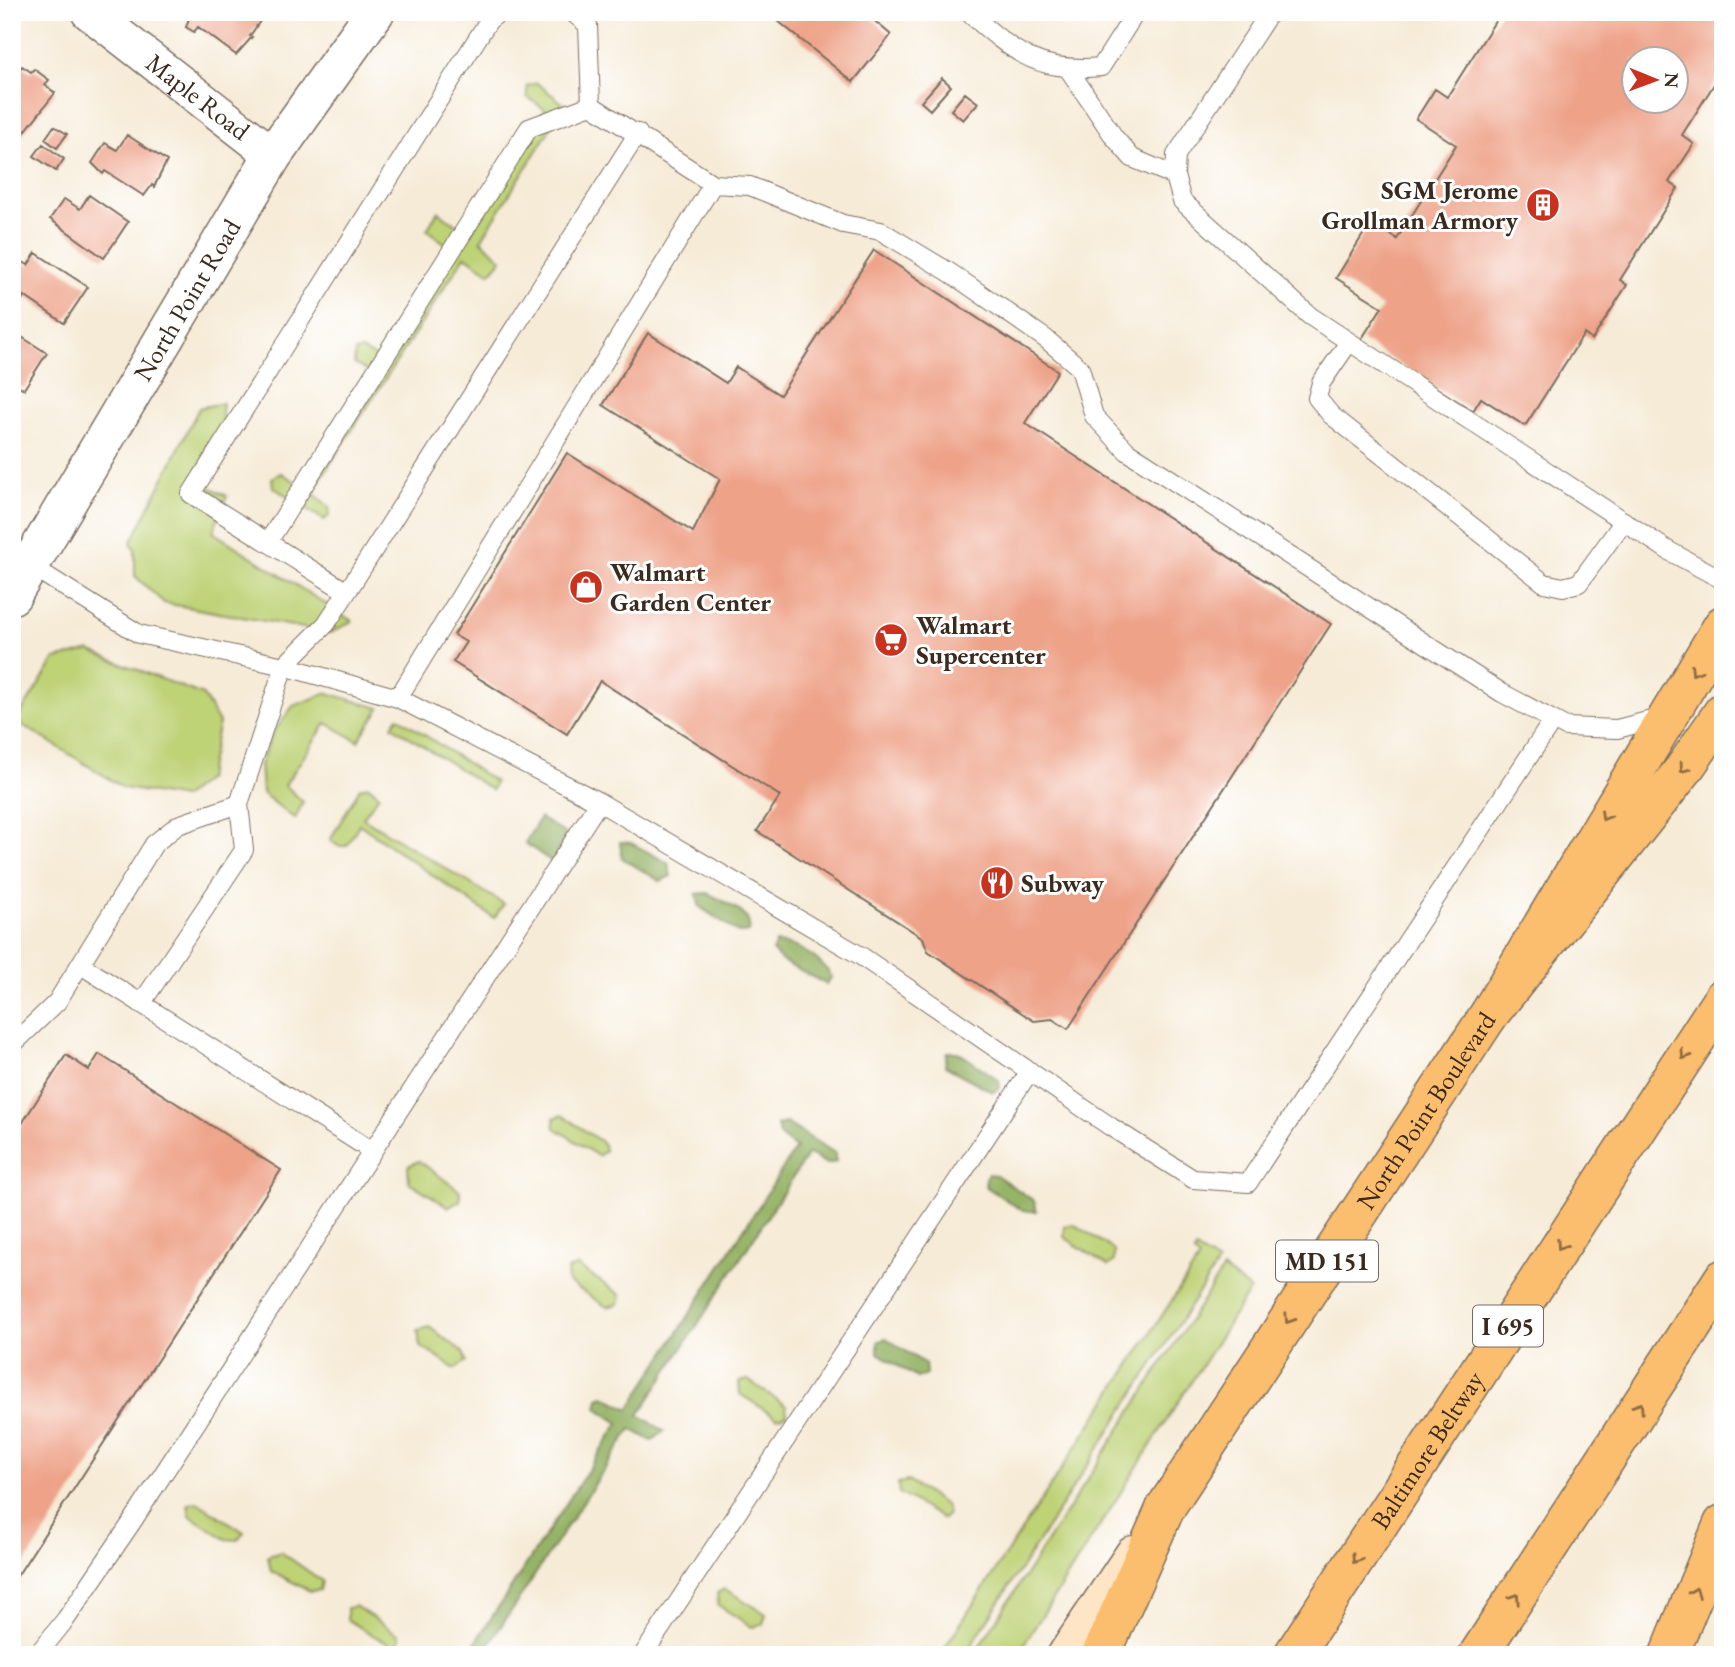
<svg xmlns="http://www.w3.org/2000/svg" width="1735" height="1667" font-family="'EB Garamond',serif">
<rect width="100%" height="100%" fill="#fff"/>
<filter id="ink" filterUnits="userSpaceOnUse"><feTurbulence type="fractalNoise" baseFrequency=".0143" numOctaves="2"/><feDisplacementMap in="SourceGraphic" scale="14" xChannelSelector="R" yChannelSelector="G"/><feConvolveMatrix kernelMatrix="1 2 1 2 8 2 1 2 1" color-interpolation-filters="sRGB"/></filter>
<filter id="wash" filterUnits="userSpaceOnUse"><feTurbulence type="fractalNoise" baseFrequency=".00686" numOctaves="4" result="noise"/><feDisplacementMap in="SourceGraphic" scale="28" xChannelSelector="R" yChannelSelector="G"/><feGaussianBlur stdDeviation="1.57" result="paint"/><feColorMatrix in="noise" values="0 0 0 0 0 0 0 0 0 0 0 0 0 0 0 0 0 1.4 0 .05"/><feComposite in="paint" operator="in"/></filter>
<g filter="url(#wash)">
<rect width="100%" height="100%" fill="#f6ebd7"/>
<!-- green -->
<path fill="#bed276" stroke="#7c7e4a" stroke-width="2" d="M537,83l28,22 -84,135 21,19 -12,14 -25,-17 -153,236 17,15 1,8 -6,5 -51,-33 -1,-9 9,-5 20,12 73,-110 -20,-11 1,-12 7,-2 20,10 72,-110 -27,-20 11,-19 29,22 79,-123 -19,-13v-11z
M223,403l-2,25 -28,51 34,17 -14,36 139,89 -21,12 -167,-30 -29,-27v-27l-4,-6 68,-135z
M89,651l114,44 16,28 -12,56 -24,19 -59,-10 -108,-67 39,-62z
M327,693l53,15 -22,33 -32,-18 -41,62 18,17 -8,17 -33,-26 -2,-29 13,-31 20,-27z
M398,717l97,65 -3,8 -100,-64z
M369,786l10,9 -16,23 141,86 -10,14 -135,-94 -12,22h-9l-8,-6 30,-52z
M562,1115l41,28 2,8 -7,5 -43,-28 -1,-10z
M419,1161l41,30v10l-11,6 -40,-25 -1,-16z
M1074,1224l40,26v11l-6,5 -44,-29 1,-11z
M1196,1249l22,14 -253,392h-25l259,-396 -5,-6z
M577,1266l44,29 -2,9 -12,3 -39,-25 -1,-12z
M1223,1269l27,21 -233,365h-43z
M429,1327l34,25 3,9 -11,8 -35,-23 -2,-16z
M748,1380l38,26 1,9 -10,3 -37,-24 -1,-12z
M908,1481l37,24 3,9 -5,5 -44,-26 -1,-10z
M197,1502l47,30 -7,8 -11,-1 -36,-23 -2,-12z
M281,1552l41,29 -2,9 -10,1 -39,-20 -3,-15z
M725,1589l41,25 -3,10 -11,3 -34,-22 -1,-12z
M355,1606l44,29v7l-7,4 -45,-26v-12z"/>
<!-- forest -->
<path fill="#96b467" stroke="#686f42" stroke-width="2" d="M540,818l26,16 -14,28 -27,-19z
M620,842l11,1 37,20 3,13 -11,5 -38,-23z
M707,893c15,8 47,19 42,39l-10,1 -39,-26 -4,-13z
M776,943c22,1 44,15 56,34l-6,7 -43,-22 -11,-11z
M947,1052h11l41,28 1,8 -7,4 -48,-26z
M786,1123l49,30 1,9 -9,2 -19,-10 -169,261 25,16 -12,10 -21,-12 -149,226h-15l152,-232 -22,-15 2,-10 5,-2 25,13 167,-261 -16,-12 -3,-11z
M987,1174l9,1 38,26 3,10h-14l-38,-25z
M886,1338l39,26 1,10 -9,4 -39,-25v-11z"/>
<g id="blocks">
<!-- building -->
<path fill="#eea288" fill-rule="evenodd" d="M191,12h57l12,9 -10,15 2,1 -16,18 -38,-28 -4,5 -8,-5z
M767,12h97l27,23 -38,47z
M1501,12h205l17,11v47l-41,65 12,9 -25,38 9,6 -58,92 7,5 -35,55 -8,-6 -59,92 -44,-28 -8,13 -112,-71 21,-33 -46,-29 35,-56 26,17 59,-94 -40,-26 19,-30 12,8zM1634,60h42v42h-42z
M22,66l9,6 3,-3 15,11 -4,5 10,8 -43,55v-70z
M942,78l9,8 -21,24 -9,-8z
M965,93l13,10 -15,17 -12,-10z
M54,126l13,8 -10,14 -12,-9z
M127,135l40,26 -13,26 -2,-2 -8,11 -39,-25 -2,3 -11,-11 13,-20 12,7z
M43,144l21,15 -8,12 -22,-15z
M89,195l39,27 -24,36 -54,-39 14,-20 16,10z
M874,250l184,121 -33,52 306,201 -263,405 -16,-10 -18,2 -106,-70 -5,-13 -166,-107 23,-35 -180,-115 -33,53 -114,-72 13,-20 -12,-7 113,-182 126,79 27,-53 -117,-74 45,-72 78,50 10,-16 44,28z
M36,253l52,34 -24,36 -40,-27 -6,10 -6,-4v-23l11,-17 5,3z
M12,331l35,22 -23,36 -12,-7z
M99,1054l182,116 -269,414v-445l54,-84 23,15z"/>
</g>
</g>
<g filter="url(#ink)">
<use href="#blocks" fill-opacity="0" stroke="#7c6e5f" stroke-width="2"/>
<g fill="none" stroke-linecap="round" stroke-linejoin="round">
<!-- service casing -->
<g stroke="#7c6e5f" stroke-width="20">
<path id="service" d="M572,12l16,13 3,80 122,79
M968,12c46,40 68,61 133,55l35,-55
M1270,12l-94,143 -1,21 7,25 128,115 359,235 54,29
M1069,70l45,67 18,21 43,18
M1349,342l-28,41 -4,15 14,17 213,168 19,4 16,-4 45,-62
M268,542l261,-414 62,-23
M28,564l111,70 145,32 114,32 201,104 262,154 250,171 82,52 55,4 305,-463
M347,592l291,-459
M398,698l315,-514 37,2 93,38 38,7 68,41 97,67 34,29 14,48 33,35 375,242 64,34 51,2 46,-12
M81,965l291,186
M141,1004l103,-154 -5,-46
M12,1045l45,-43 97,-158 24,-19 61,-21 45,-138 42,-42 21,-32 -156,-98 298,-474 11,-8
M37,1655l29,-36 66,-97 467,-720
M643,1655l387,-584"/>
</g>
<!-- minor casing -->
<g stroke="#7c6e5f" stroke-width="38">
<g id="minor">
<path id="s1" d="M89,12l184,143"/>
</g>
</g>
<!-- tertiary casing -->
<g stroke="#7c6e5f" stroke-width="41">
<g id="tertiary">
<path id="s2" d="M12,595l261,-440 102,-143"/>
</g>
</g>
<!-- secondary casing -->
<g stroke="#7c6e5f" stroke-width="41">
<path id="secondary" d="M1067,1655l67,-100"/>
</g>
<!-- primary casing -->
<g stroke="#7c6e5f" stroke-width="41">
<g id="primary">
<path id="s3" d="M1166,1507l322,-491 235,-391"/>
</g>
</g>
<!-- motorway casing -->
<g stroke="#7c6e5f" stroke-width="41">
<g id="motorway">
<path d="M1488,1016l196,-247 39,-57"/>
<path d="M1101,1655l65,-148"/>
<path id="s4" d="M1293,1655l430,-657"/>
<path d="M1478,1655l245,-376"/>
<path d="M1669,1655l54,-131"/>
</g>
</g>
<!-- service -->
<use href="#service" stroke="#fff" stroke-width="18"/>
<!-- minor -->
<use href="#minor" stroke="#fff" stroke-width="35"/>
<!-- tertiary -->
<use href="#tertiary" stroke="#fff" stroke-width="38"/>
<!-- secondary -->
<use href="#secondary" stroke="#fde5c5" stroke-width="38"/>
<!-- primary -->
<use href="#primary" stroke="#fbbd6e" stroke-width="38"/>
<!-- motorway -->
<use href="#motorway" stroke="#fbbd6e" stroke-width="38"/>
</g>
<!-- one-way arrows -->
<defs><path id="oneway-chevron" d="M-2-3.5L2.5 0L-2 3.5" fill="none" stroke-width="1.6" stroke-linecap="round" stroke-linejoin="round" transform="scale(1.75)"/></defs>
<g stroke="#916c42">
<use href="#oneway-chevron" transform="translate(1695 671) rotate(122)"/>
<use href="#oneway-chevron" transform="translate(1684 768) rotate(126)"/>
<use href="#oneway-chevron" transform="translate(1605 816) rotate(120)"/>
<use href="#oneway-chevron" transform="translate(1685 1055) rotate(123)"/>
<use href="#oneway-chevron" transform="translate(1561 1245) rotate(123)"/>
<use href="#oneway-chevron" transform="translate(1289 1319) rotate(123)"/>
<use href="#oneway-chevron" transform="translate(1639 1407) rotate(-57)"/>
<use href="#oneway-chevron" transform="translate(1356 1559) rotate(123)"/>
<use href="#oneway-chevron" transform="translate(1695 1592) rotate(-68)"/>
<use href="#oneway-chevron" transform="translate(1515 1598) rotate(-57)"/>
</g>
</g>
<!-- icons -->
<defs>
<g id="building-disc" transform="scale(1.75)"><circle r="9.5" fill="#c8321e" stroke="#fff"/><path d="M-4-6H4V6H1V3H-1V6H-4ZM-2.5-4.3h1.7v1.8h-1.7ZM.8-4.3h1.7v1.8H.8ZM-2.5-1h1.7V.8h-1.7ZM.8-1h1.7V.8H.8Z" fill="#fff"/></g>
<g id="shop-disc" transform="scale(1.75)"><circle r="9.5" fill="#c8321e" stroke="#fff"/><path d="M-5-2.5h2.3a2.7 3.5 0 0 1 5.4 0H5L5.5 6h-11ZM-1.5-2.5h3a1.5 2.3 0 0 0-3 0Z" fill="#fff"/></g>
<g id="supermarket-disc" transform="scale(1.75)"><circle r="9.5" fill="#c8321e" stroke="#fff"/><path d="M-6-5.5h2.5l.6 2H6L4.5 2H-2.5L-4.4-4H-6ZM-1.5 3.2a1.3 1.3 0 1 0 .1 0ZM3 3.2a1.3 1.3 0 1 0 .1 0Z" fill="#fff"/></g>
<g id="restaurant-disc" transform="scale(1.75)"><circle r="9.5" fill="#c8321e" stroke="#fff"/><path d="M-5-6h1v4h1v-4h1v4h1v-4h1v5L-1.5 .5V6h-2V.5L-5-1ZM5-6V6H3V1.5H1.5Q1.5-4 5-6Z" fill="#fff"/></g>
</defs>
<g fill-rule="evenodd">
<use href="#building-disc" x="1543" y="205"/>
<use href="#shop-disc" x="586" y="587"/>
<use href="#supermarket-disc" x="891" y="640"/>
<use href="#restaurant-disc" x="997" y="883"/>
</g>
<g text-anchor="middle" dominant-baseline="central" stroke-width="6" stroke-linejoin="round" paint-order="stroke">
<!-- shield labels -->
<g fill="#fff" stroke="#766a62" stroke-width="2">
<rect x="1276" y="1240.5" width="102" height="41" rx="5"/>
<rect x="1473" y="1305.5" width="70" height="41" rx="5"/>
</g>
<g font-size="24" font-weight="bold" fill="#3b2a1e">
<text x="1327" y="1261">MD 151</text>
<text x="1508" y="1326">I 695</text>
</g>
<!-- street labels -->
<g font-size="26" fill="#3b2a1e" stroke="#fff">
<text stroke="none"><textPath href="#s1" startOffset="138">Maple Road</textPath></text>
<text stroke="none"><textPath href="#s2" startOffset="343">North Point Road</textPath></text>
<text stroke="none"><textPath href="#s3" startOffset="474">North Point Boulevard</textPath></text>
<text stroke="none"><textPath href="#s4" startOffset="245">Baltimore Beltway</textPath></text>
</g>
<!-- poi labels -->
<g font-size="26" font-weight="bold" fill="#3b2a1e" stroke="#fff" text-anchor="start">
<text x="1518" y="190" text-anchor="end">SGM Jerome<tspan x="1518" dy="30">Grollman Armory</tspan></text>
<text x="610" y="572">Walmart<tspan x="610" dy="30">Garden Center</tspan></text>
<text x="916" y="625">Walmart<tspan x="916" dy="30">Supercenter</tspan></text>
<text x="1021" y="883">Subway</text>
</g>
</g>
<!-- margin -->
<rect width="1735" height="1667" fill="none" stroke="#fff" stroke-width="42"/>
<!-- north arrow -->
<g transform="translate(1655 80) rotate(91)"><circle r="33" fill="#ffffff" stroke="#b1aaa5" stroke-width="2"/>
<path d="M0-5L12 26L0 18L-12 26Z" fill="#c8321e"/>
<text y="-10" font-size="19" font-weight="bold" text-anchor="middle" fill="#3b2a1e">N</text>
</g>
</svg>
